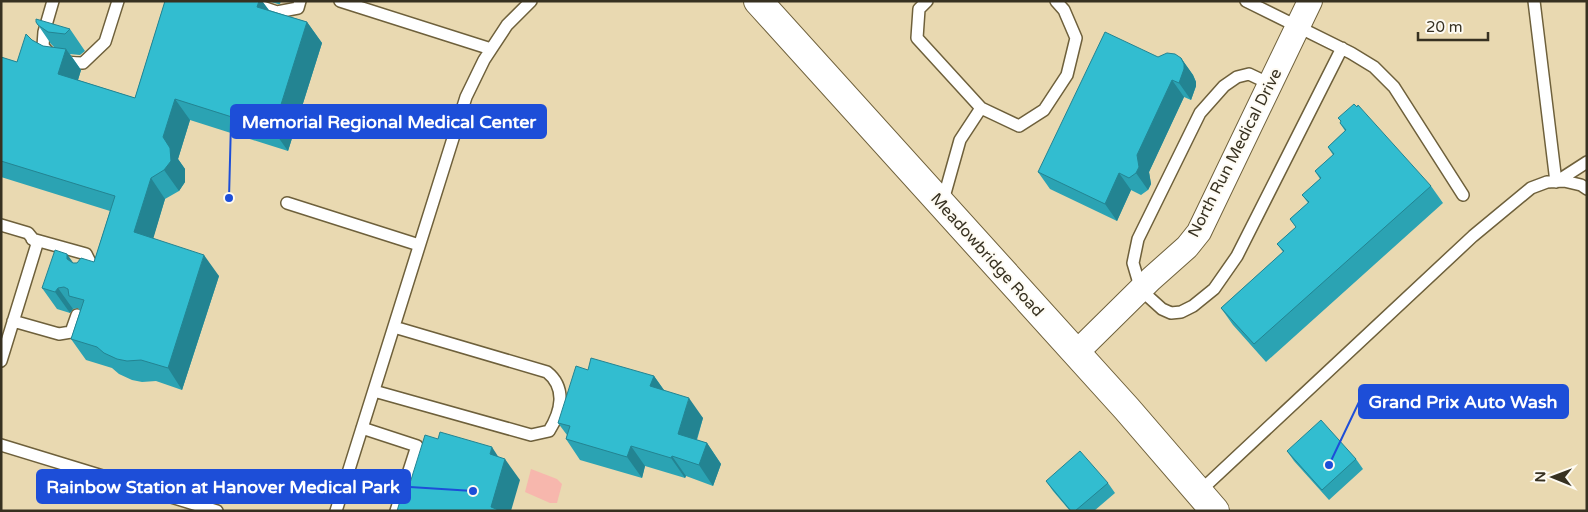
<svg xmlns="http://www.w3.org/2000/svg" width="1588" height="512" font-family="'Varela Round',sans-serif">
<rect width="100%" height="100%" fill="#e9d9b1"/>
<!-- green -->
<path fill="#f7b7ad" d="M531,469l26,10 5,5 -5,19h-7l-25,-11z"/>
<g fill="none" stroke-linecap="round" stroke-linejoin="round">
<!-- service casing -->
<g stroke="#6e603b" stroke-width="14">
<path id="service" d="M53,1l-9,31 -1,14c12,16 21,17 40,17l22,-21 13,-41
M245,1l32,11 21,-4 2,-7
M340,1l151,48
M927,1l-8,8 -2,29 64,70
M1246,1l105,52 23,14 20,20 69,108
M1534,1l22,181 31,-20
M1270,84l-21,-10 -12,3 -13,9 -24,27 -62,126 -5,24 8,27 21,19 9,4 10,-1 12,-6 21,-17 23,-33 105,-208
M287,203l132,42
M942,204l18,-64 21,-32 38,18 25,-16 23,-35 9,-37 -12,-28 -8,-9
M1,225l27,8 9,11 -36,117
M32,239l54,15 5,10 -2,12
M13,321l46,13 12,-2 6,-17
M374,391l157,44 18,-4c12,-19 18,-43 -2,-59l-153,-45
M362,428l55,18 -21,65
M1,445l216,66
M1199,492l274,-256 58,-48 16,-6 17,-1 17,4 6,4
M336,511l130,-414 18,-37 23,-35 24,-24"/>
</g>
<!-- minor casing -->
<g stroke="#6e603b" stroke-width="26">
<path id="minor" d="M1076,353l75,-74 36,-32 12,-15 111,-231"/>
</g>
<!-- secondary casing -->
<g stroke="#6e603b" stroke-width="30">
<path id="secondary" d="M758,1l369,408 88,102"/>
</g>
<!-- service -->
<use href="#service" stroke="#fff" stroke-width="11"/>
<!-- minor -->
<use href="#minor" stroke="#fff" stroke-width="24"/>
<!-- secondary -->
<use href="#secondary" stroke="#fff" stroke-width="28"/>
</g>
<!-- wall -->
<path fill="#2ba3b3" d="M165,1h97l7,9 38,12 15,21 -34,108 -98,-31 -12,39 7,10v13l-6,9 -14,8 -12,39 66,38 -37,114 -26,-9 -14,1 -10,-2 -13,-6 -7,-6 -26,-8 -15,-21 9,-28 -2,-3 -5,1 -3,4 -13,-4 -15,-21 31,-25 21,-1 16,-51 -109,-34v-120l16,5 15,-22 11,6 12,2 -4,-4 -15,-22 34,7 15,22 -5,4 -10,-1 11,16 -3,10 57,18z
M268,1h13l-1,3h-2z
M1158,57l23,1 12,17 3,7v4l-5,14 -7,-3 -35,75 2,12 -3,6 -7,5 -10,-5 -14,31 -67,-32 -12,-17z
M1340,123l91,63 12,17 -177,159 -33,-37 -12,-17 62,-56 -6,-8 19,-17 -6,-8 18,-16 -6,-8 18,-16 -5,-8 18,-16 -5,-8 17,-16z
M588,370l66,6 10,14 39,28 -6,22 10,3 14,21 -8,22 -27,-10 -1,2 -40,-12 -3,12 -62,-18 -14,-21 1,-4 -9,-12z
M1287,451l69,8 7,10 -34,31 -35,-39z
M1046,481l62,2 7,10 -21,18h-24l-17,-20z"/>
<!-- shaded-wall -->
<path fill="#238492" d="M259,1h3l13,18 -18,-12z
M307,22l15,21 -34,108 -15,-21z
M66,49l15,21 -8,26 -15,-22z
M1181,58l12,17 3,7v4l-5,14 -12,-17z
M1172,80l12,17 -35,75 2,12 -3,6 -12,-17 1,-18z
M175,99l15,21 -12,39 7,10v13l-6,9 -15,-21 -1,-33z
M1119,173l12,17 -14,31 -12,-17z
M151,178l14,21 -16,54 -15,-21z
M67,254l15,21 -15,-16z
M204,255l15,21 -37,114 -14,-22z
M58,288l15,21 -3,4 -15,-21z
M654,376l14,20 -18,-10z
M689,398l14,20 -11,36 -14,-20z
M707,443l14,21 -8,22 -14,-21z
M631,446l14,20 -3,12 -15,-21z
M492,447l11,17 2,-5 15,21 -9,31h-18l-2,-4 -1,-53z
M672,456l14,20 -1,2 -14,-20z"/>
<!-- building -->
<path fill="#32bdd0" stroke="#238492" d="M165,1h94l-2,6 50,15 -34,108 -98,-31 -12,38 7,11 1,13 -7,9 -13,8 -17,54 70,23 -36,113 -27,-8 -14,1 -10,-2 -13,-6 -7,-6 -26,-8 13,-39 -15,-4 -1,-7 -4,-2 -6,1 -3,4 -13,-4 13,-38 12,4v5l6,4h4l4,-5 13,4 21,-66 -114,-35v-104l16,5 9,-28 6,6 11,6 23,3 -8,25 77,24z
M36,19l34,10 -5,5 -17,-2 -10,-7 -2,-3z
M1105,32l53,25 9,-4 8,1 6,4 3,6v5l-5,14 -7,-3 -35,75 2,12 -3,6 -7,5 -10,-5 -14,31 -67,-32z
M1354,104l3,3 1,-2 73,81 -177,158 -33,-36 63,-57 -7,-7 19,-17 -6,-8 19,-17 -7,-7 19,-17 -6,-7 19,-17 -6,-7 18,-17 -6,-7 1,-2 -3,-3z
M591,358l63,18 -4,10 39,12 -11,36 29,9 -8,22 -27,-9 -1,2 -40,-12 -4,11 -61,-18 4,-13 -12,-3 18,-57 12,4z
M1321,420l35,39 -34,31 -35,-39z
M440,432l52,15 -2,7 15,5 -14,48 10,4h-104l9,-30 4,2 15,-48 13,4z
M1080,451l28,32 -33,28h-4l-25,-30z"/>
<g text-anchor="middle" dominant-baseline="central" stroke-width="4" stroke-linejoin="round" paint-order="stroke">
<!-- street labels -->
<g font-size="16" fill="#373121" stroke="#fefbf3">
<text transform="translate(1235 153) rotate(-63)">North Run Medical Drive</text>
<text transform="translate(987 255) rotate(48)">Meadowbridge Road</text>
</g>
</g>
<!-- callouts -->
<path fill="none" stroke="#1d4ed8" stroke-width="2" d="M229 198L231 122M1329 465L1359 402M473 491L410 487"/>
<g fill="#1d4ed8" stroke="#fefbf3" stroke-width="2">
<circle cx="229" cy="198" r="5"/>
<circle cx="1329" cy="465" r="5"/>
<circle cx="473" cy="491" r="5"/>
</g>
<g fill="#1d4ed8" stroke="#1d4ed8" stroke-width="2">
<rect x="231" y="105" width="315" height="33" rx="5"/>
<rect x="1359" y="385" width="209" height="33" rx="5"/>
<rect x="37" y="470" width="373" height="33" rx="5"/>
</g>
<g font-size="18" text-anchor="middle" font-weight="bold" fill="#fff">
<text x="389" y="128">Memorial Regional Medical Center</text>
<text x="1463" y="408">Grand Prix Auto Wash</text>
<text x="223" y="493">Rainbow Station at Hanover Medical Park</text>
</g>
<!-- border -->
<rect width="1588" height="512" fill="none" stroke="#373121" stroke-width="5"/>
<!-- north arrow -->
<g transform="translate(1553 477) rotate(271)" stroke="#fefbf3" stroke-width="4" paint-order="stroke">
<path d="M0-4L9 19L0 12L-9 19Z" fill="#373121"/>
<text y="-8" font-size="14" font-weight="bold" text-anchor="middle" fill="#373121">N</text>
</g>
<!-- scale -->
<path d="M1418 32v8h70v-8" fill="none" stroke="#373121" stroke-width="2.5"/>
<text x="1426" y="32" font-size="15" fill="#373121" stroke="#fefbf3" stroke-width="4" paint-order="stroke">20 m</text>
</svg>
